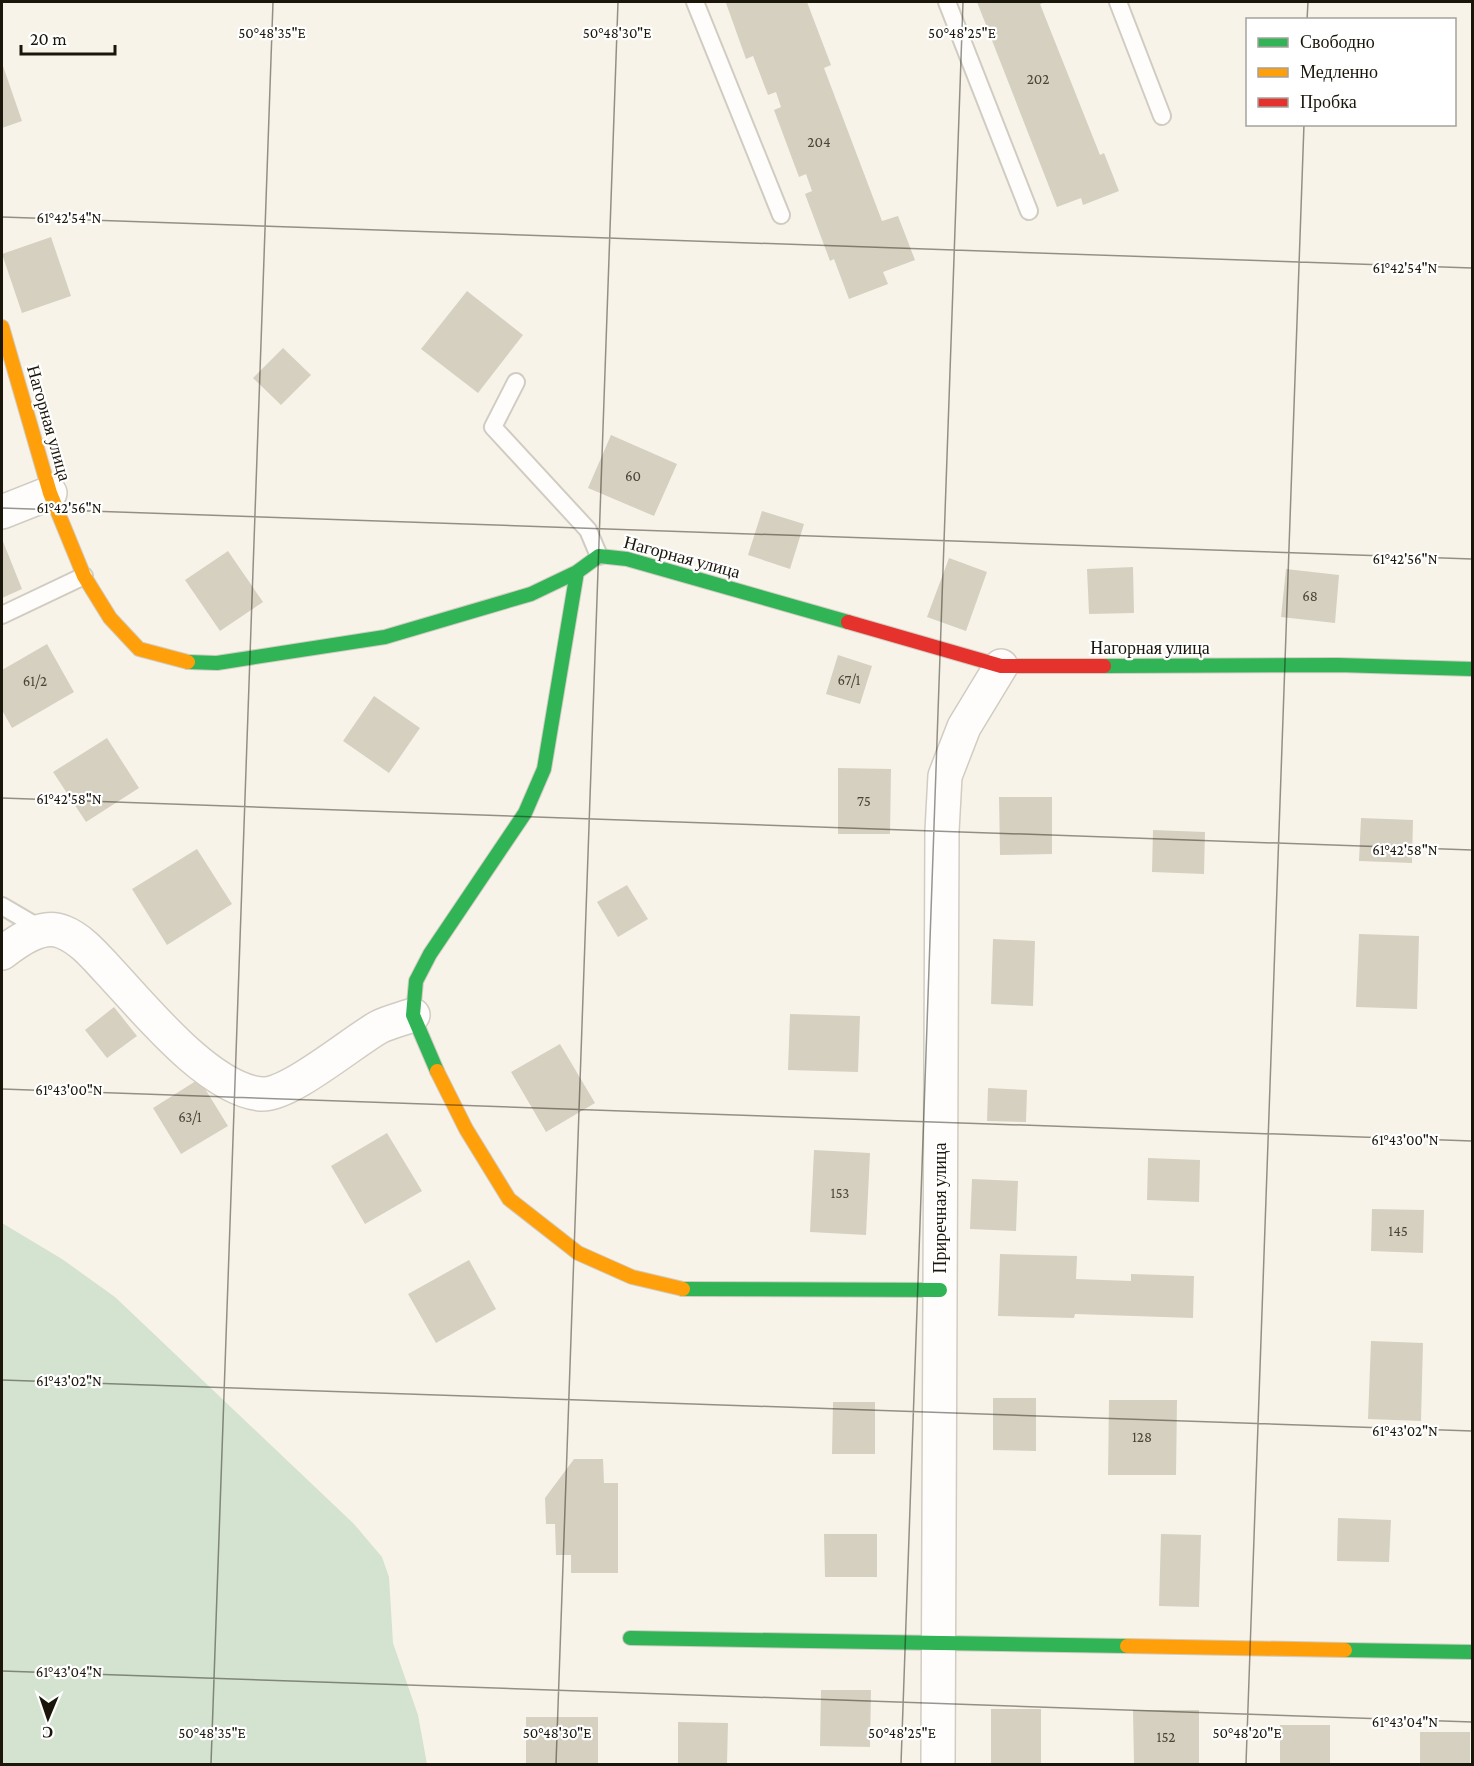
<svg xmlns="http://www.w3.org/2000/svg" width="1474" height="1766" font-family="'Crimson Pro',serif">
<rect width="100%" height="100%" fill="#f8f3e8"/>
<!-- green -->
<path fill="#d3e3cf" d="M2,1223l60,36 53,38 239,227 28,33 7,20 4,66 25,72 9,49h-425z"/>
<!-- building -->
<path fill="#d6d0c0" d="M729,2h78l24,63 -7,3 58,153 16,-5 17,44 -32,12 5,12 -39,15 -15,-40 -4,2 -25,-67 7,-3 -6,-17 -7,3 -25,-67 7,-3 -5,-15 -8,3 -15,-39 -7,3 -20,-56z
M977,2h69l-6,2 60,151 4,-2 15,38 -36,14 -2,-7 -24,9z
M2,63l20,58 -20,7z
M51,237l20,59 -49,17 -20,-59z
M467,291l56,44 -45,58 -57,-44z
M283,348l28,27 -30,30 -28,-27z
M611,435l66,29 -23,52 -66,-28z
M762,511l42,13 -14,45 -42,-14z
M2,539l20,50 -20,9z
M228,551l35,51 -43,29 -35,-51z
M949,558l38,14 -21,59 -39,-14z
M1133,567l1,46 -45,1 -2,-45z
M1286,569l53,6 -4,48 -54,-6z
M47,644l27,48 -62,36 -10,-18v-40z
M838,655l34,11 -12,38 -34,-10z
M374,696l46,32 -31,45 -46,-32z
M107,738l32,50 -53,34 -33,-50z
M838,768l53,1 -1,65h-52z
M999,797h53v57l-52,1z
M1361,818l52,2 -1,43 -53,-2z
M1153,830l52,2 -1,42 -52,-2z
M197,849l35,55 -65,41 -35,-56z
M627,885l21,34 -30,18 -21,-35z
M1359,934l60,2 -2,73 -61,-2z
M993,939l42,2 -2,65 -42,-2z
M114,1007l23,29 -30,22 -22,-28z
M790,1014l70,2 -2,56 -70,-2z
M560,1044l35,59 -49,29 -35,-60z
M199,1079l29,47 -47,28 -28,-46z
M988,1088l39,2 -1,32 -39,-1z
M387,1133l35,58 -57,33 -34,-58z
M814,1150l56,3 -4,82 -56,-3z
M1148,1158l52,2 -1,42 -52,-2z
M972,1179l46,2 -2,50 -46,-2z
M1372,1209l52,1 -1,43 -52,-2z
M1000,1254l77,2 -1,23 55,2v-7l63,2 -1,42 -118,-4 -1,4 -76,-2z
M469,1260l27,49 -60,34 -28,-49z
M1371,1341l52,2 -2,78 -53,-2z
M993,1398h43v53l-43,-1z
M1109,1400h68l-1,75h-68z
M833,1402h42v52h-43z
M574,1459h29l1,24h14v90h-47v-18h-15l-1,-31h-9l-1,-26z
M1338,1518l53,2 -2,42 -52,-1z
M824,1534h53v43h-52z
M1161,1534l40,1 -2,72 -40,-1z
M821,1690h50l-1,57 -50,-1z
M991,1709h50v55h-50z
M1133,1710h66v54h-65z
M526,1717h72v47h-72z
M678,1722l50,1 -1,41h-49z
M1280,1725h50v39h-50z
M1420,1732h50v32h-50z"/>
<g fill="none" stroke-linecap="round" stroke-linejoin="round">
<!-- lane casing -->
<g stroke="#d1ccc2" stroke-width="20">
<path id="lane" d="M695,2l86,213
M947,2l82,209
M1118,2l44,114
M516,382l-23,45 95,103 11,26
M2,615l82,-39
M2,906l41,24"/>
</g>
<!-- street casing -->
<g stroke="#d1ccc2" stroke-width="36">
<path id="street" d="M2,512l48,-19
M2,953c16,-12 40,-30 61,-21 18,7 32,24 45,38 35,37 100,119 153,124 28,2 91,-52 118,-67 10,-5 23,-8 34,-12
M938,1764l4,-933 3,-55 19,-49 37,-61"/>
</g>
<!-- fast casing -->
<g stroke="#d1ccc2" stroke-width="16">
<path id="fast" d="M188,662l29,1 168,-26 146,-43 46,-22 22,-16 28,3 221,63
M1104,666l234,-1 134,4
M437,1071l-24,-56 3,-34 14,-27 95,-141 19,-44 33,-197
M683,1289l257,1
M630,1638l497,8
M1345,1650l127,2"/>
</g>
<!-- slow casing -->
<g stroke="#d1ccc2" stroke-width="16">
<path id="slow" d="M2,327l48,166 34,83 26,42 29,31 49,13
M437,1071l29,58 43,70 69,54 54,24 51,12
M1127,1646l218,4"/>
</g>
<!-- jam casing -->
<g stroke="#d1ccc2" stroke-width="16">
<path id="jam" d="M848,622l153,44h103"/>
</g>
<!-- lane -->
<use href="#lane" stroke="#fefdfc" stroke-width="16"/>
<!-- street -->
<use href="#street" stroke="#fefdfc" stroke-width="33"/>
<!-- fast -->
<use href="#fast" stroke="#30b455" stroke-width="14"/>
<!-- slow -->
<use href="#slow" stroke="#ff9f0a" stroke-width="14"/>
<!-- jam -->
<use href="#jam" stroke="#e5322d" stroke-width="14"/>
</g>
<!-- ticks -->
<path fill="none" stroke="#1b160a" stroke-width="1.5" stroke-opacity="0.45" d="M1307,20l1,-18M2,217l1470,51M2,508l1470,51M2,798l1470,52M2,1089l1470,52M2,1380l1470,51M2,1671l1470,51M211,1764l62,-1762M556,1764l62,-1762M901,1764l62,-1762M1246,1764l58,-1640"/>
<g text-anchor="middle" dominant-baseline="central" stroke-width="4.5" stroke-linejoin="round" paint-order="stroke">
<!-- number labels -->
<g font-size="15" fill="#4a4438">
<text x="1038" y="79">202</text>
<text x="819" y="142">204</text>
<text x="633" y="476">60</text>
<text x="1310" y="596">68</text>
<text x="849" y="680">67/1</text>
<text x="35" y="681">61/2</text>
<text x="864" y="801">75</text>
<text x="190" y="1117">63/1</text>
<text x="840" y="1193">153</text>
<text x="1398" y="1231">145</text>
<text x="1142" y="1437">128</text>
<text x="1166" y="1737">152</text>
</g>
<!-- street labels -->
<g font-size="18" fill="#1b160a" stroke="#fff">
<text transform="translate(49 423) rotate(74)">Нагорная улица</text>
<text transform="translate(682 557) rotate(15)">Нагорная улица</text>
<text x="1150" y="648">Нагорная улица</text>
<text transform="translate(940 1208) rotate(-90)">Приречная улица</text>
</g>
</g>
<g font-size="15" text-anchor="middle" fill="#1b160a" stroke="#fff" stroke-width="4.5" stroke-linejoin="round" paint-order="stroke">
<text x="272" y="38">50°48'35"E</text>
<text x="617" y="38">50°48'30"E</text>
<text x="962" y="38">50°48'25"E</text>
<text x="69" y="223">61°42'54"N</text>
<text x="1405" y="273">61°42'54"N</text>
<text x="69" y="513">61°42'56"N</text>
<text x="1405" y="564">61°42'56"N</text>
<text x="69" y="804">61°42'58"N</text>
<text x="1405" y="855">61°42'58"N</text>
<text x="69" y="1095">61°43'00"N</text>
<text x="1405" y="1145">61°43'00"N</text>
<text x="69" y="1386">61°43'02"N</text>
<text x="1405" y="1436">61°43'02"N</text>
<text x="69" y="1677">61°43'04"N</text>
<text x="1405" y="1727">61°43'04"N</text>
<text x="212" y="1738">50°48'35"E</text>
<text x="557" y="1738">50°48'30"E</text>
<text x="902" y="1738">50°48'25"E</text>
<text x="1247" y="1738">50°48'20"E</text>
</g>
<!-- border -->
<rect width="1474" height="1766" fill="none" stroke="#1b160a" stroke-width="6"/>
<!-- legend -->
<rect x="1246" y="18" width="210" height="108" fill="#ffffff" stroke="#a4a29d" stroke-width="1.5"/>
<rect x="1258" y="38" width="30" height="9" fill="#30b455" stroke="#a4a29d" stroke-width="1.5"/>
<text x="1300" y="48" font-size="18" fill="#1b160a">Свободно</text>
<rect x="1258" y="68" width="30" height="9" fill="#ff9f0a" stroke="#a4a29d" stroke-width="1.5"/>
<text x="1300" y="78" font-size="18" fill="#1b160a">Медленно</text>
<rect x="1258" y="98" width="30" height="9" fill="#e5322d" stroke="#a4a29d" stroke-width="1.5"/>
<text x="1300" y="108" font-size="18" fill="#1b160a">Пробка</text>
<!-- north arrow -->
<g transform="translate(48 1718) rotate(182)" stroke="#ffffff" stroke-width="4.5" paint-order="stroke">
<path d="M0-4.5L10 22L0 15L-10 22Z" fill="#1b160a"/>
<text y="-9" font-size="16" font-weight="bold" text-anchor="middle" fill="#1b160a">С</text>
</g>
<!-- scale -->
<path d="M21 45v9h94v-9" fill="none" stroke="#1b160a" stroke-width="3"/>
<text x="30" y="45" font-size="18" fill="#1b160a" stroke="#ffffff" stroke-width="4.5" paint-order="stroke">20 m</text>
</svg>
